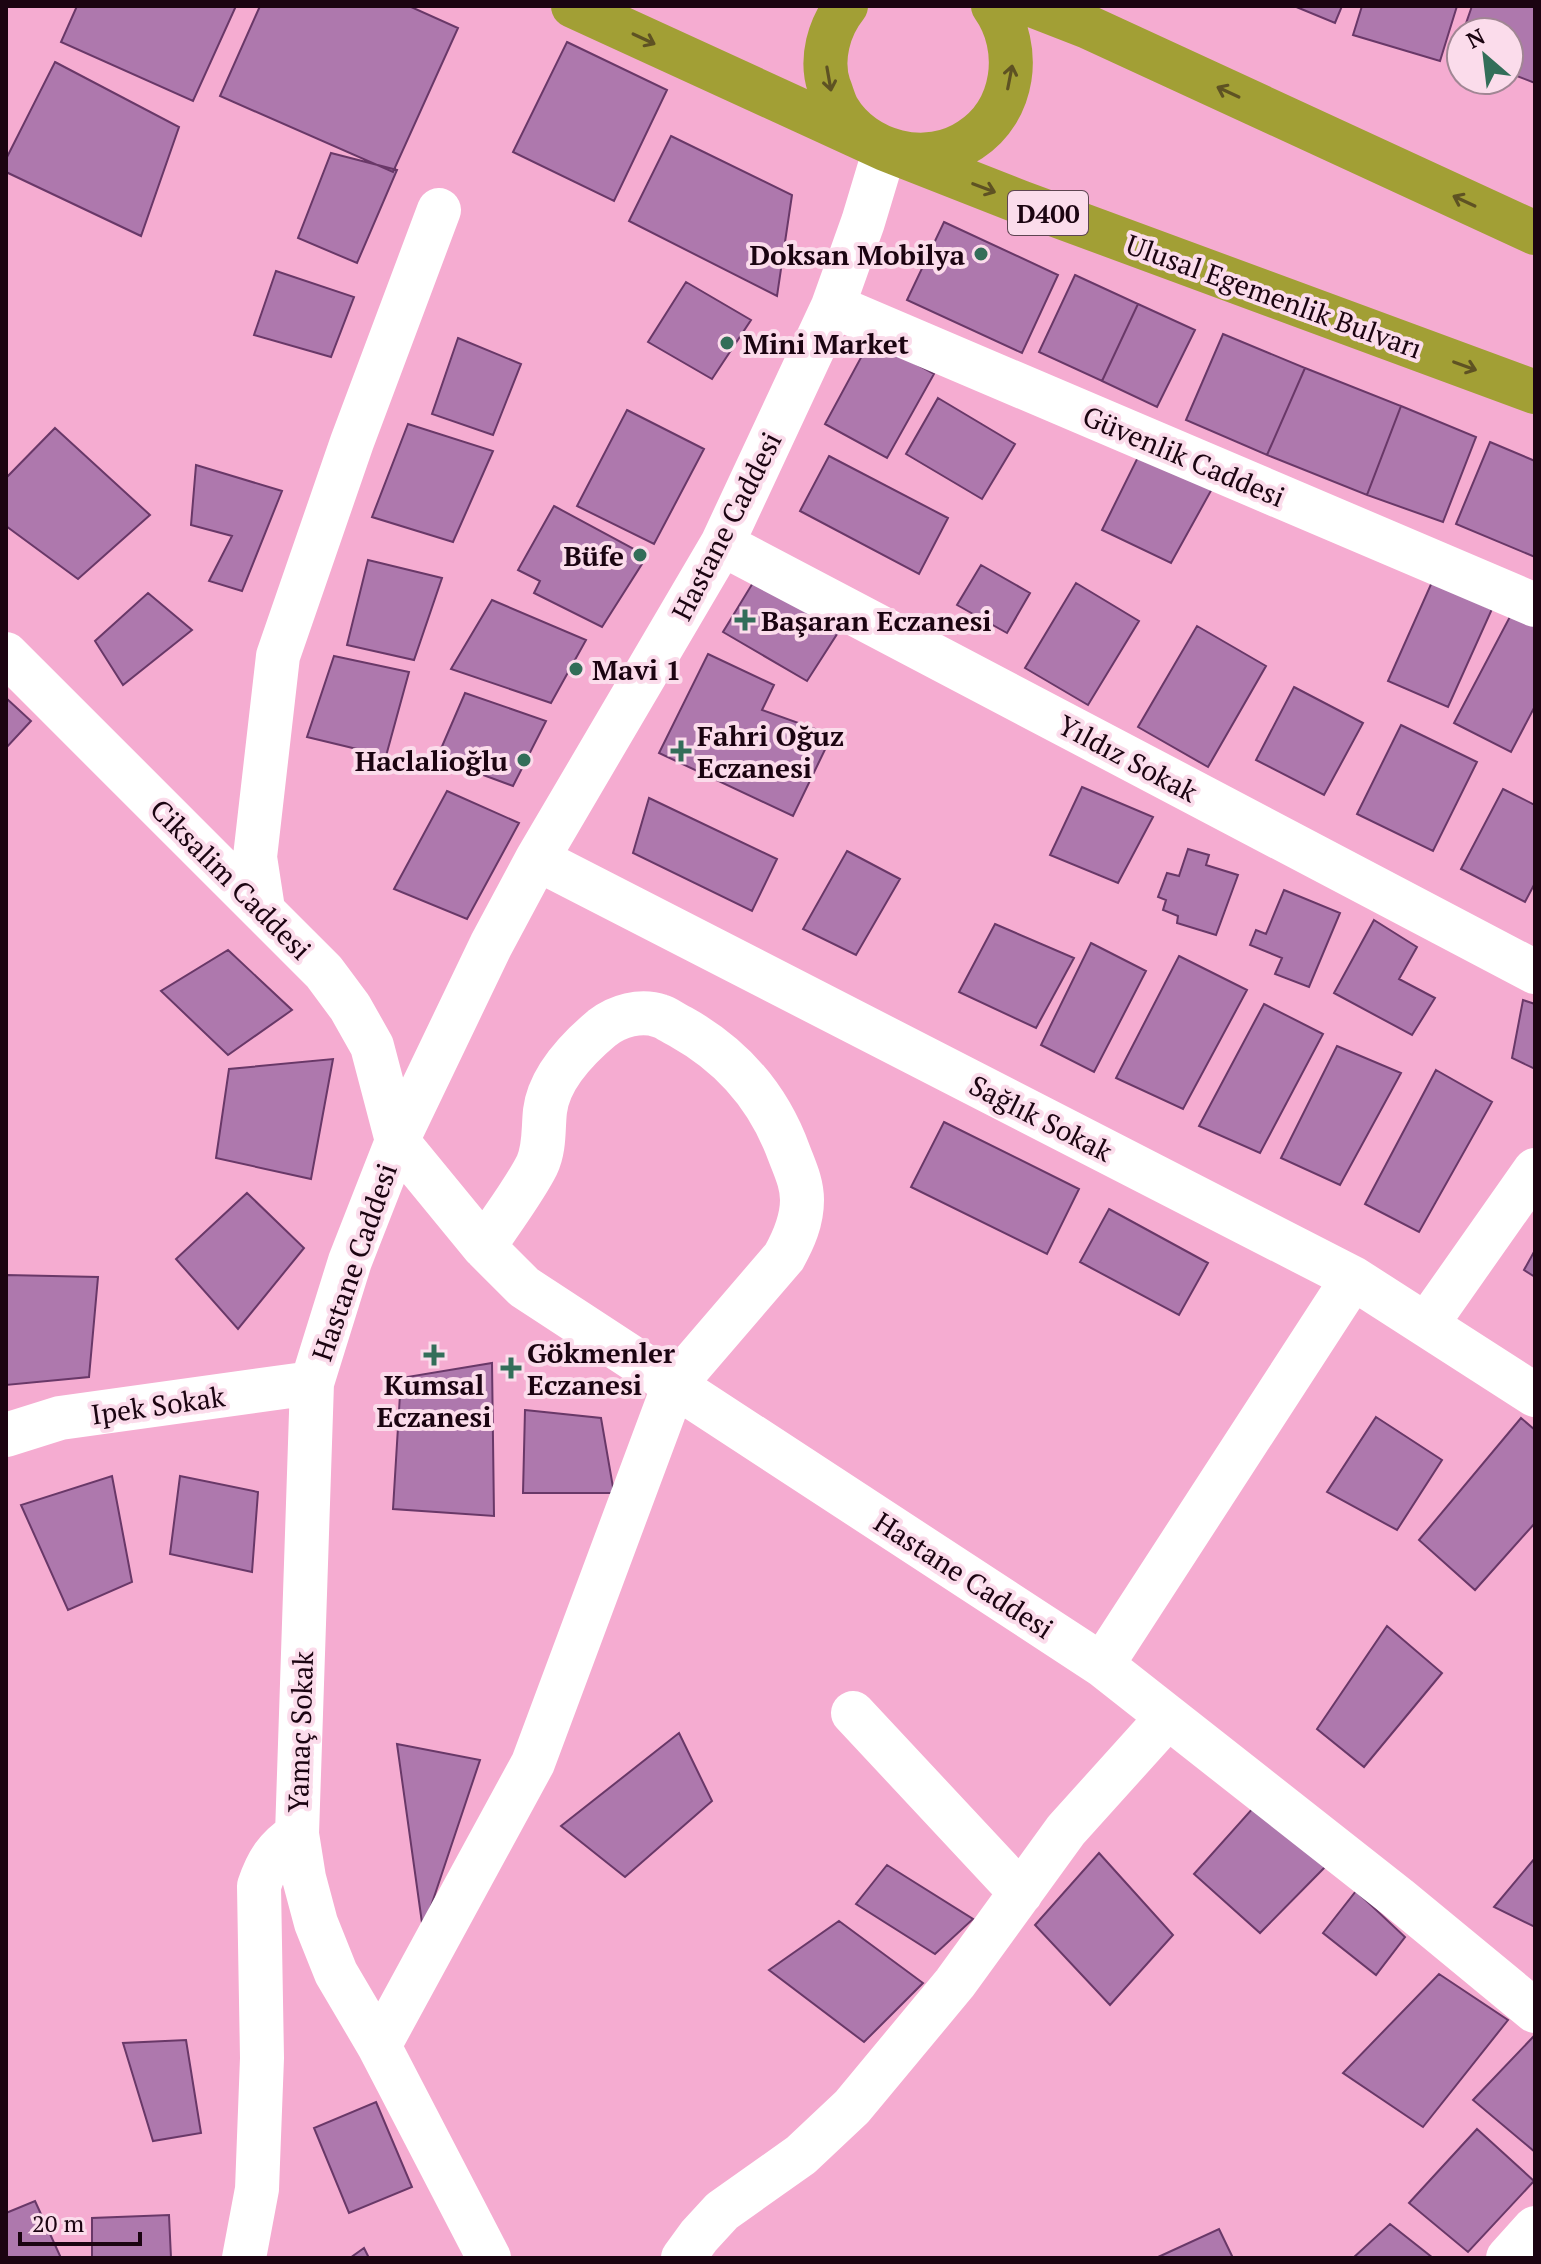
<svg xmlns="http://www.w3.org/2000/svg" width="1541" height="2264" font-family="'PT Serif',serif">
<rect width="100%" height="100%" fill="#f5acd1"/>
<!-- building -->
<path fill="#ae78ad" stroke="#693868" stroke-width="2" d="M77,6h159l-43,95 -132,-59z
M260,6h149l49,22 -65,144 -173,-76z
M1294,6h48l-7,17z
M1362,6h95l-17,55 -87,-26z
M1472,6h63v77l-26,-10v-41h-46z
M1461,36v20l-6,-3z
M567,42l100,48 -53,111 -101,-49z
M55,62l124,65 -38,109 -135,-64v-13z
M671,136l121,59 -15,101 -148,-75z
M331,153l66,17 -40,93 -59,-25z
M944,222l114,53 -36,78 -115,-53z
M276,271l78,26 -23,60 -77,-22z
M1075,275l63,29 -36,77 -63,-29z
M686,282l65,38 -39,59 -64,-37z
M1138,304l57,26 -38,77 -55,-26z
M1223,334l82,34 -38,87 -81,-35z
M458,338l63,26 -28,71 -61,-21z
M871,339l63,35 -47,84 -62,-34z
M1305,368l96,38 -34,89 -100,-40z
M938,398l77,46 -33,55 -76,-45z
M1401,406l75,31 -33,85 -76,-27z
M627,410l77,39 -50,95 -77,-38z
M408,424l85,27 -40,91 -81,-25z
M55,428l95,87 -72,64 -72,-53v-48z
M1490,442l45,19v96l-79,-33z
M1141,451l72,36 -42,76 -69,-33z
M829,456l119,62 -29,56 -119,-63z
M196,465l86,26 -40,100 -33,-10 23,-45 -41,-11z
M554,506l93,50 -45,71 -68,-34 6,-12 -22,-11z
M368,560l74,18 -28,82 -67,-15z
M981,565l49,28 -23,40 -50,-28z
M754,581l85,50 -32,50 -84,-49z
M1432,582l60,27 -44,98 -60,-26z
M1076,583l63,38 -51,84 -63,-37z
M148,593l44,37 -69,55 -28,-44z
M492,600l94,40 -35,63 -100,-34z
M1514,609l21,11v86l-24,46 -57,-29z
M1197,626l69,40 -58,101 -70,-40z
M708,654l66,31 -12,25 70,25 -39,81 -134,-63z
M334,656l75,16 -23,84 -79,-19z
M1294,687l69,36 -39,72 -68,-35z
M465,693l81,28 -33,65 -76,-28z
M6,698l25,23 -25,27z
M1401,725l76,37 -44,89 -76,-37z
M1082,787l71,30 -35,66 -68,-28z
M1503,789l32,16v78l-10,19 -64,-33z
M447,791l72,32 -52,96 -73,-30z
M649,798l128,61 -25,52 -119,-58z
M1188,849l21,6 -3,10 32,10 -22,60 -39,-12 1,-7 -15,-6 3,-10 -8,-3 9,-24 12,3z
M847,851l53,28 -44,76 -53,-26z
M1284,890l56,23 -31,74 -34,-13 7,-16 -32,-13 6,-15 10,4z
M1374,920l43,27 -18,32 36,19 -23,37 -78,-42z
M995,924l79,34 -38,70 -77,-36z
M1091,943l55,28 -52,101 -53,-27z
M228,950l64,60 -64,45 -67,-64z
M1179,956l68,34 -64,119 -67,-31z
M1523,1000l12,4v65l-23,-11z
M1264,1004l59,30 -63,119 -61,-27z
M1337,1046l64,27 -61,112 -59,-27z
M333,1059l-22,120 -95,-21 13,-89z
M1436,1070l56,32 -73,130 -54,-28z
M944,1122l135,67 -32,65 -136,-67z
M247,1193l57,55 -66,81 -62,-70z
M1109,1209l99,54 -29,52 -99,-53z
M1535,1250v27l-11,-7z
M6,1275l92,2 -9,100 -83,8z
M492,1363l2,153 -101,-7 8,-131z
M525,1410l76,8 13,75h-91z
M1376,1417l66,43 -45,70 -70,-38z
M1521,1418l14,12v93l-60,67 -56,-50z
M112,1476l20,106 -64,28 -47,-105z
M180,1476l78,16 -6,80 -82,-18z
M1387,1626l55,47 -78,94 -47,-38z
M679,1733l33,68 -87,76 -64,-51z
M397,1744l83,16 -57,170z
M1253,1808l73,58 -66,67 -66,-59z
M1099,1853l74,82 -63,70 -75,-80z
M1535,1858v69l-41,-20z
M887,1865l86,54 -38,35 -79,-50z
M1356,1891l49,46 -29,38 -53,-42z
M839,1921l84,62 -59,59 -95,-72z
M1439,1974l69,46 -85,107 -80,-54z
M1533,2037l2,2v113l-62,-52z
M186,2040l15,93 -48,8 -30,-98z
M376,2102l36,85 -63,26 -35,-85z
M1477,2129l57,52 -66,71 -59,-49z
M35,2201l26,57h-55v-45z
M169,2215l2,43h-79v-40z
M1390,2224l43,34h-80z
M1219,2229l14,29h-77z
M364,2248l5,10h-19z"/>
<g fill="none" stroke-linecap="round" stroke-linejoin="round">
<!-- minor -->
<path stroke="#fff" stroke-width="44" d="M833,306l702,299
M722,544l813,428
M6,654l318,318 26,35 22,39 25,95 87,106 40,40 578,378 296,233 137,113
M537,859l816,419 182,117
M263,909l-8,-52 23,-201 74,-214 87,-232
M1426,1325l109,-155
M6,1435l54,-17 252,-35
M1102,1665l251,-387
M853,1713l168,180
M379,2046l154,-283 141,-378 110,-128c10,-18 18,-36 18,-57 0,-17 -7,-31 -13,-47 -20,-55 -56,-97 -108,-126 -7,-3 -14,-9 -21,-11 -19,-7 -43,0 -58,12 -25,21 -53,50 -57,83 -2,18 0,37 -8,54 -13,26 -37,57 -53,82
M244,2258l13,-69 5,-131 -3,-172c8,-24 17,-38 38,-52
M489,2258l-110,-212 -43,-73 -20,-50 -12,-45 -7,-44 15,-451 38,-122 47,-120 94,-196 46,-86 185,-315 111,-238 30,-84 22,-73
M683,2258l16,-22 23,-25 79,-56 51,-48 103,-124 111,-153 101,-112
M1508,2258l27,-30"/>
<!-- highway -->
<path stroke="#a29f35" stroke-width="44" d="M573,6l312,143 135,53 515,190
M846,6c-17,21 -26,53 -17,80 3,7 5,16 9,23 26,44 89,60 132,31 45,-29 53,-92 23,-134
M1034,6l54,21 447,206"/>
</g>
<!-- one-way arrows -->
<defs><path id="oneway-shaft" d="M-6 0H5M1.5-3L5.5 0L1.5 3" fill="none" stroke-width="1.6" stroke-linecap="round" stroke-linejoin="round" transform="scale(2)"/></defs>
<g stroke="#5e5223">
<use href="#oneway-shaft" transform="translate(644 39) rotate(25)"/>
<use href="#oneway-shaft" transform="translate(1010 77) rotate(-79)"/>
<use href="#oneway-shaft" transform="translate(829 79) rotate(80)"/>
<use href="#oneway-shaft" transform="translate(1228 92) rotate(-155)"/>
<use href="#oneway-shaft" transform="translate(984 188) rotate(21)"/>
<use href="#oneway-shaft" transform="translate(1464 201) rotate(-155)"/>
<use href="#oneway-shaft" transform="translate(1465 366) rotate(20)"/>
</g>
<!-- markers -->
<g fill="#336e59" stroke="#fbdceb" stroke-width="3">
<circle cx="981" cy="254" r="8"/>
<circle cx="727" cy="343" r="8"/>
<circle cx="640" cy="555" r="8"/>
<path d="M741 608h8v8h8v8h-8v8h-8v-8h-8v-8h8z"/>
<circle cx="576" cy="669" r="8"/>
<path d="M677 739h8v8h8v8h-8v8h-8v-8h-8v-8h8z"/>
<circle cx="524" cy="760" r="8"/>
<path d="M430 1343h8v8h8v8h-8v8h-8v-8h-8v-8h8z"/>
<path d="M507 1356h8v8h8v8h-8v8h-8v-8h-8v-8h8z"/>
</g>
<g text-anchor="middle" dominant-baseline="central" stroke-width="8" stroke-linejoin="round" paint-order="stroke">
<!-- shield labels -->
<rect fill="#fbdceb" stroke="#5e4552" stroke-width="2" x="1008" y="191" width="80" height="44" rx="6"/>
<g font-size="26" font-weight="bold" fill="#1b0411">
<text x="1048" y="213">D400</text>
</g>
<!-- poi labels -->
<g font-size="28" font-weight="bold" fill="#1b0411" stroke="#fbdceb" text-anchor="start">
<text x="965" y="254" text-anchor="end">Doksan Mobilya</text>
<text x="743" y="343">Mini Market</text>
<text x="624" y="555" text-anchor="end">Büfe</text>
<text x="761" y="620">Başaran Eczanesi</text>
<text x="592" y="669">Mavi 1</text>
<text x="697" y="735">Fahri Oğuz<tspan x="697" dy="32">Eczanesi</tspan></text>
<text x="508" y="760" text-anchor="end">Haclalioğlu</text>
<text x="527" y="1352">Gökmenler<tspan x="527" dy="32">Eczanesi</tspan></text>
<text x="434" y="1384" text-anchor="middle">Kumsal<tspan x="434" dy="32">Eczanesi</tspan></text>
</g>
<!-- street labels -->
<g font-size="28" fill="#1b0411" stroke="#fbdceb">
<text transform="translate(1274 296) rotate(20)">Ulusal Egemenlik Bulvarı</text>
<text transform="translate(1184 456) rotate(23)">Güvenlik Caddesi</text>
<text transform="translate(726 526) rotate(-63)">Hastane Caddesi</text>
<text transform="translate(1128 758) rotate(28)">Yıldız Sokak</text>
<text transform="translate(231 879) rotate(45)">Ciksalim Caddesi</text>
<text transform="translate(1041 1118) rotate(27)">Sağlık Sokak</text>
<text transform="translate(354 1262) rotate(-71)">Hastane Caddesi</text>
<text transform="translate(158 1405) rotate(-8)">Ipek Sokak</text>
<text transform="translate(964 1575) rotate(33)">Hastane Caddesi</text>
<text transform="translate(300 1732) rotate(-88)">Yamaç Sokak</text>
</g>
</g>
<!-- border -->
<rect width="1541" height="2264" fill="none" stroke="#1b0411" stroke-width="16"/>
<!-- north arrow -->
<g transform="translate(1485 56) rotate(332)"><circle r="38" fill="#fbdceb" stroke="#a18694" stroke-width="2"/>
<path d="M0-6L14 30L0 20L-14 30Z" fill="#336e59"/>
<text y="-12" font-size="22" font-weight="bold" text-anchor="middle" fill="#1b0411">N</text>
</g>
<!-- scale -->
<path d="M20 2232v12h120v-12" fill="none" stroke="#1b0411" stroke-width="4"/>
<text x="32" y="2232" font-size="24" fill="#1b0411" stroke="#fbdceb" stroke-width="6" paint-order="stroke">20 m</text>
</svg>
